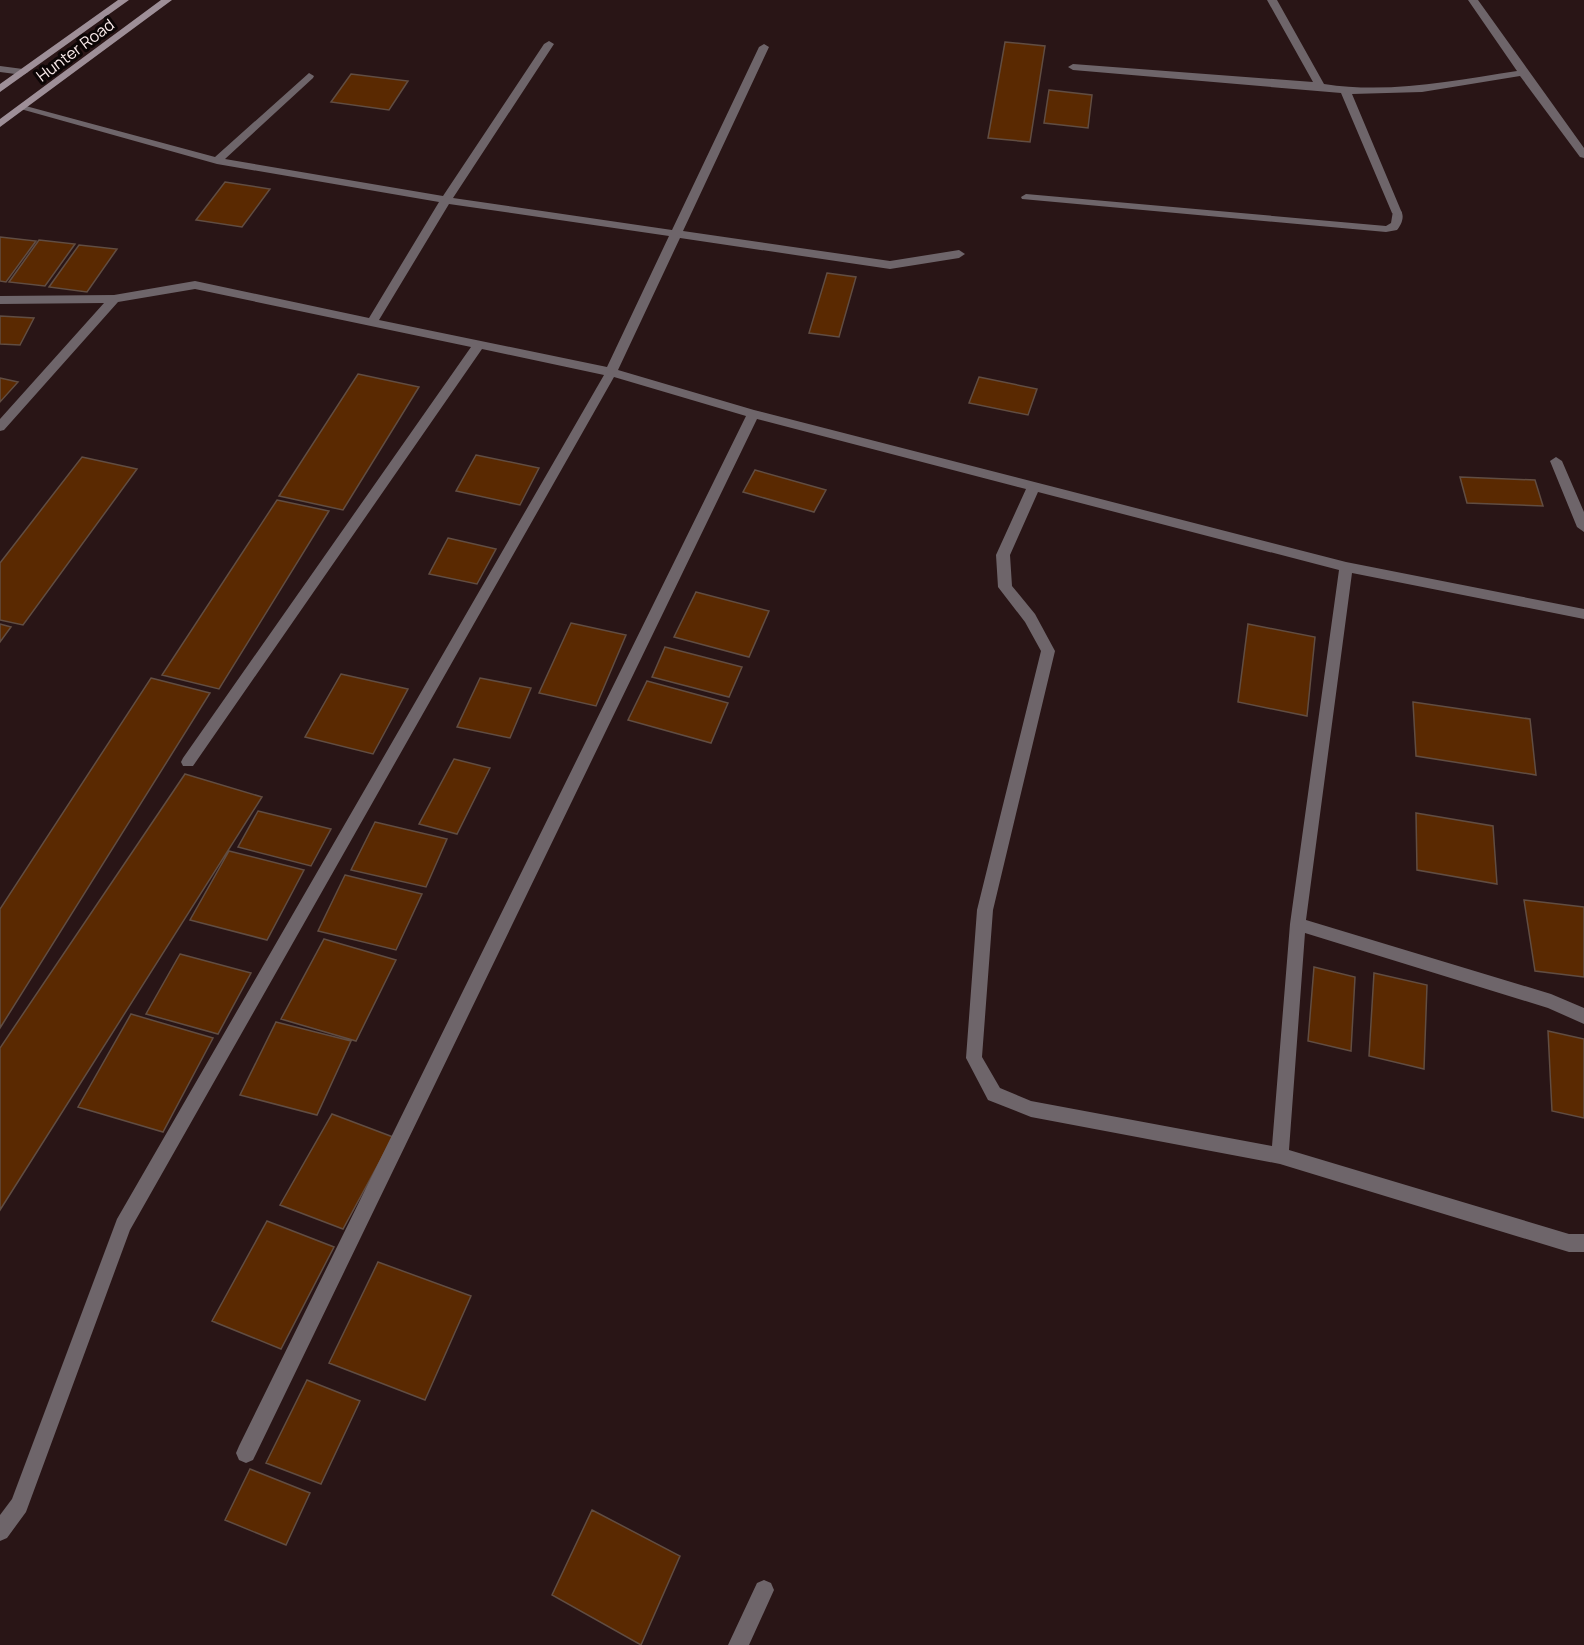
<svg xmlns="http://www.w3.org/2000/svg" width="1584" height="1645" font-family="Manrope,sans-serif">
<rect width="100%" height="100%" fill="#291516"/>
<!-- building -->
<path fill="#5a2901" stroke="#614d42" stroke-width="1.5" d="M1005,42l40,4 -15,96 -42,-4z
M351,74l57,7 -19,29 -58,-8z
M1049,90l43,5 -4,33 -44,-5z
M225,182l45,7 -28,38 -46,-7z
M0,237l36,4 -30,41 -6,-1z
M39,240l36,4 -30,42 -36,-4z
M79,245l38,4 -30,43 -38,-5z
M827,273l29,4 -17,60 -30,-4z
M0,316l34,2 -14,27 -20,-1z
M358,374l61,13 -76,123 -64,-14z
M979,377l58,12 -9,26 -59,-12z
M0,378l18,4 -18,20z
M476,455l63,13 -19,37 -64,-14z
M82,457l55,12 -114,156 -23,-5v-57z
M755,470l71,20 -12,22 -71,-20z
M1460,477l75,3 8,26 -76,-3z
M277,500l52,11 -110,178 -57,-14z
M448,538l48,11 -19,35 -48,-10z
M696,592l73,19 -20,46 -75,-20z
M571,623l55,12 -30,71 -57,-13z
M0,624l11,3 -11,15z
M1248,624l67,13 -8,79 -69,-14z
M665,647l77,20 -13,30 -77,-20z
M341,674l67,15 -35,65 -68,-17z
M151,678l59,15 -210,335v-119z
M480,678l51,10 -21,50 -53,-11z
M647,681l81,22 -17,40 -83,-23z
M1413,702l117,17 6,56 -120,-19z
M454,759l36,9 -33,66 -38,-10z
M185,774l77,23 -262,413v-162z
M258,811l73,18 -20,37 -73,-19z
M1416,813l77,13 4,58 -80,-14z
M375,822l72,17 -21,48 -75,-17z
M229,851l75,19 -37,70 -77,-20z
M345,875l77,19 -26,56 -78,-19z
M1524,900l60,7v70l-49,-6z
M324,939l72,21 -40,81 -75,-22z
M180,954l71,19 -33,61 -72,-20z
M1314,967l41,10 -4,74 -43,-10z
M1374,973l53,12 -3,84 -55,-13z
M131,1014l82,24 -50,94 -85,-25z
M276,1022l75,19 -34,74 -77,-20z
M1548,1031l36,8v79l-32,-7z
M332,1114l61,23 -50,92 -63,-24z
M267,1221l67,26 -53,102 -69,-28z
M378,1262l93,34 -46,104 -96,-37z
M307,1380l53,21 -39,83 -55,-21z
M250,1469l60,24 -24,52 -61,-25z
M592,1510l88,46 -39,89 -89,-50z"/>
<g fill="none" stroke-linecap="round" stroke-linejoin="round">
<!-- lane -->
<path fill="#6e656a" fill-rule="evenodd" d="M1026,194l360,32 5,-3 2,-12h8c4,6 0,14 -4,19l-11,2 -364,-33 -1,-2z"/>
<!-- street -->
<path fill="#6e656a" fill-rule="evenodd" d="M1267,0h10l47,84c65,10 128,-3 193,-13l-49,-71h10l106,148v10l-4,-1 -60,-81 -98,16 -70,2 50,119 -5,3 -5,-3 -51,-120 -268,-23 -5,-3 5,-3 240,18z
M549,41l5,3 -101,154 219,32 87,-183 5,-3 5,3 -86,184 207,30 69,-11 6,4 -6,4 -69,11 -210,-31 -62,132 136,40 592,152 238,47v10l-232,-46 -46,347 245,74 33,14v16l-36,-16 -243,-75 -16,217 280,84h15v18h-15l-289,-88 -249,-47 -43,-17 -22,-42 11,-148 64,-259 -16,-29 -27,-35 -2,-32 30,-66 -269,-70 -504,1041 -7,3 -7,-3 -3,-7 3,-7 507,-1030 -132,-39 -484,853 -104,282 -19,26 -7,3v-26l12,-16 105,-280 487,-844 -122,-26 -289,417h-10l-2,-4 2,-4 288,-411 -276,-58 -77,13 -114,128 -4,1v-12l104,-116 -104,1v-8l114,-1 81,-14 174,37 70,-116 -222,-38 -200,-56 5,-3 193,52 94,-84 5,3 -1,2 -88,81 218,37 101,-152zM449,204l220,32 -62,131 -228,-47zM1038,492l301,78 -49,354 -18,222 -241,-45 -31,-13 -18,-31 11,-147 62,-259 -20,-37 -23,-28 -2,-31z
M0,66l23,3 5,3 -5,3 -23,-3z
M1556,457l6,4 22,51v20l-7,-5 -27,-66z
M764,1580l7,3 3,7 -25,55h-21l29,-62z"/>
<!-- secondary -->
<path fill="#9e8f98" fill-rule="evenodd" d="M118,0h11l-129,92v-8z
M161,0h11l-172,127v-8z"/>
</g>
<g text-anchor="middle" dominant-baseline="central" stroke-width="6" stroke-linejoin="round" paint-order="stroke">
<!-- far-street labels -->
<g font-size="16" fill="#faebeb" stroke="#0c0505">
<text transform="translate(75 50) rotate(-37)">Hunter Road</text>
</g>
</g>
</svg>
